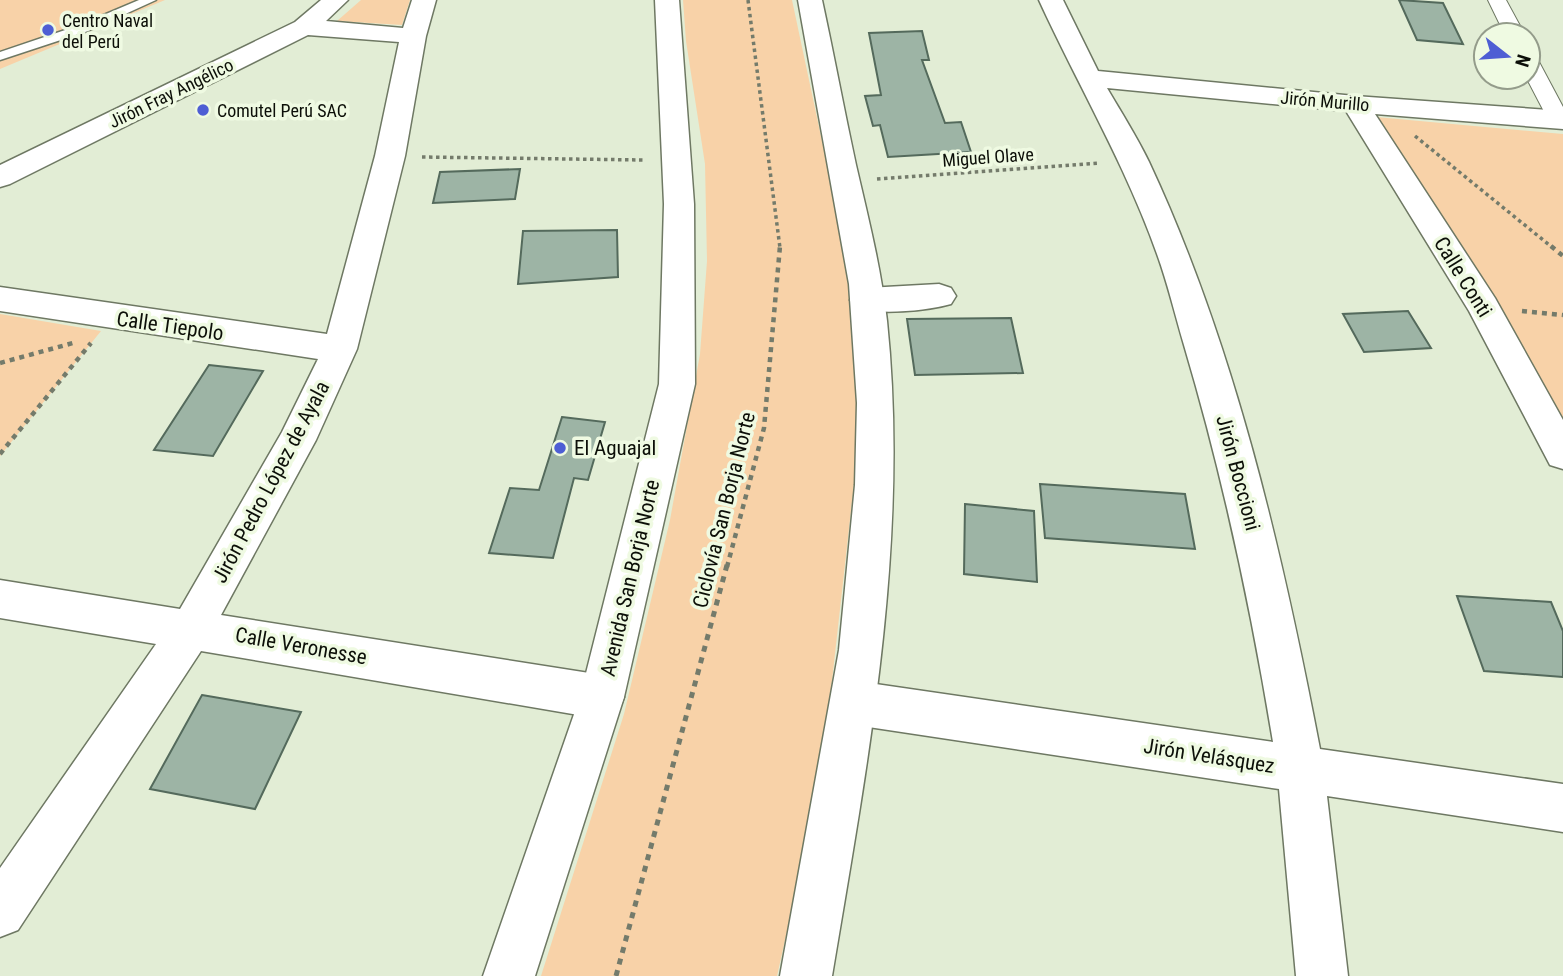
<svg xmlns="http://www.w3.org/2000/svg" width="1563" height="976" font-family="'Roboto Condensed',sans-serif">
<rect width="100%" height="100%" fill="#e2edd5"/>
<!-- green -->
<path fill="#f8d2a8" d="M0,0h165l-165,69z
M361,0h49l-8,25 -65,-4z
M683,0h109l58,273 9,166 -38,340 -44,197h-236l83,-262 46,-194 30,-166 7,-93 -2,-97 -19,-123z
M1376,117l187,17v294z
M0,314l101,17 -101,125z"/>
<!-- building -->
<path fill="#9db4a5" stroke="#546a5c" stroke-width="2" d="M1399,0l44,3 20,41 -46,-4z
M922,31l7,29h-7l23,63 16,-1 10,30 -83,5 -8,-32 -7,1 -8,-30 16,-1 -12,-62z
M520,169l-5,30 -82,4 7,-31z
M617,230l1,47 -100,7 5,-53z
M1408,311l23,37 -67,4 -21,-38z
M1011,318l12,55 -108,2 -8,-56z
M209,365l54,6 -50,85 -59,-6z
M562,417l43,5 -17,58 -14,-2 -21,80 -64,-5 21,-65 29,2z
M1040,484l145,10 10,55 -150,-11z
M965,504l69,7 3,71 -73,-8z
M1457,596l94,6 12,29v46l-79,-6z
M202,695l99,17 -46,97 -105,-20z"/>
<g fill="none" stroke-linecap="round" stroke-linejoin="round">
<!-- service casing -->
<g stroke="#6e7863" stroke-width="3">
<path id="service" d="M139,0h17l-68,31 -88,29v-8l80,-27z"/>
</g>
<!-- pedestrian casing -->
<g stroke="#6e7863" stroke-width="2">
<path id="pedestrian" d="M1488,0h18l19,35h-20z
M1528,54l7,2 3,4 25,47v19l-12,-1 -25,-48z"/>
</g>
<!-- minor casing -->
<g stroke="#6e7863" stroke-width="3">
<path id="minor" d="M321,0h27l-22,21 77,7 9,-28h24l-10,36 -21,120 -48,193 -41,91 -95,175 381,60 16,7 6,15 -6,15 -16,7 -401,-68 -183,279 -18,7v-69l156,-224 -156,-26v-38l180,29 102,-177 36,-73 -318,-48v-24l327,47 48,-178 24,-114 -91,-7 -298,149 -10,3v-22l295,-143z
M1039,0h24l35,71 257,25 208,15v18l-188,-15 120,184 68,122v49l-13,-4 -81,-154 -123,-200 -239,-23c14,24 30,49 42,74 86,184 133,389 171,587l243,35v48l-236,-36 21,180h-52l-17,-187 -424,-64 -16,-7 -6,-15 6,-15 16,-7 418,61c-22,-134 -50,-266 -89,-397 -9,-30 -16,-61 -27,-91 -31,-88 -79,-169 -118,-254z
M939,284l12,4 5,8 -5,8c-24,7 -72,11 -96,4l-5,-8 5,-8 12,-4z"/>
</g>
<!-- secondary casing -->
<g stroke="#6e7863" stroke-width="3">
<path id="secondary" d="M655,0h24l15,204 1,180 -71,313 -89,279h-52l97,-279 79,-313 5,-180z
M798,0h24c12,55 22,110 34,165 12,52 25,103 31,156 23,220 -19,439 -55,655h-52l59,-326 16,-165 2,-82 -8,-119z"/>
</g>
<!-- path-far2 -->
<path stroke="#747b6b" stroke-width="3.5" stroke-dasharray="3.5 3.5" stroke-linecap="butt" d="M748,0l32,248
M1415,136l138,112
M422,157l222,3
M877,179l222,-16"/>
<!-- path-far1 -->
<path stroke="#747b6b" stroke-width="4.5" stroke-dasharray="5 5" stroke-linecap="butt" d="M1551,246l12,10
M1522,311l41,4
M0,363l73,-20
M0,454l91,-111
M727,567l37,-139 16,-182"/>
<!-- path -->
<path stroke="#747b6b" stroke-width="5" stroke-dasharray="6 6" stroke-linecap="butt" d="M616,976l111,-411"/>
<!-- service -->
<use href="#service" fill="#fff" fill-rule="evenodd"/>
<!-- pedestrian -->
<use href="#pedestrian" fill="#fff" fill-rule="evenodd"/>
<!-- minor -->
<use href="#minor" fill="#fff" fill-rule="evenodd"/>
<!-- secondary -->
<use href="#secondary" fill="#fff" fill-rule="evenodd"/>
</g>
<!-- markers -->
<g fill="#4e5ed4" stroke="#effae2" stroke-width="2.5">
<circle cx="48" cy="30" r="7"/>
<circle cx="203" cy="110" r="7"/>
<circle cx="560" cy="448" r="7"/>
</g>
<g text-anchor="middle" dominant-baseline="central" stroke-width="7" stroke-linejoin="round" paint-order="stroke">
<!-- far-poi labels -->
<g font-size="18" fill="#0c0f08" stroke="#effae2" text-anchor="start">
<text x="62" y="20">Centro Naval<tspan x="62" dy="21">del Perú</tspan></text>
<text x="217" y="110">Comutel Perú SAC</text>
</g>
<!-- far-street labels -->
<g font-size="18" fill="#0c0f08" stroke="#effae2">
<text transform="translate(171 93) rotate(-26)">Jirón Fray Angélico</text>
<text transform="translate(1325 101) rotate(5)">Jirón Murillo</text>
<text transform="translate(988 157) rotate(-4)">Miguel Olave</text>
</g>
<!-- street labels -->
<g font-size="21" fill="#0c0f08" stroke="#effae2">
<text transform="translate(1463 277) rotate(58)">Calle Conti</text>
<text transform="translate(170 326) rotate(8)">Calle Tiepolo</text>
<text transform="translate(1238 473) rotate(75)">Jirón Boccioni</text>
<text transform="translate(271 482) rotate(-62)">Jirón Pedro López de Ayala</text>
<text transform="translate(724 510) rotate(-76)">Ciclovía San Borja Norte</text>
<text transform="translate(630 578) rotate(-77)">Avenida San Borja Norte</text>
<text transform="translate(301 646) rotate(10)">Calle Veronesse</text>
<text transform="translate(1209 756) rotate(9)">Jirón Velásquez</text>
</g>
<!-- poi labels -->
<g font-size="21" fill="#0c0f08" stroke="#effae2" text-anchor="start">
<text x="574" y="448">El Aguajal</text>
</g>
</g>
<!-- north arrow -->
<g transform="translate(1507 56) rotate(107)"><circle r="33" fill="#effae2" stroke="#949c8b" stroke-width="2"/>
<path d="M0-5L12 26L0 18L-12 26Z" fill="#4e5ed4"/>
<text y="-10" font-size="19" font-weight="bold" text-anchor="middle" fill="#0c0f08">N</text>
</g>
</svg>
